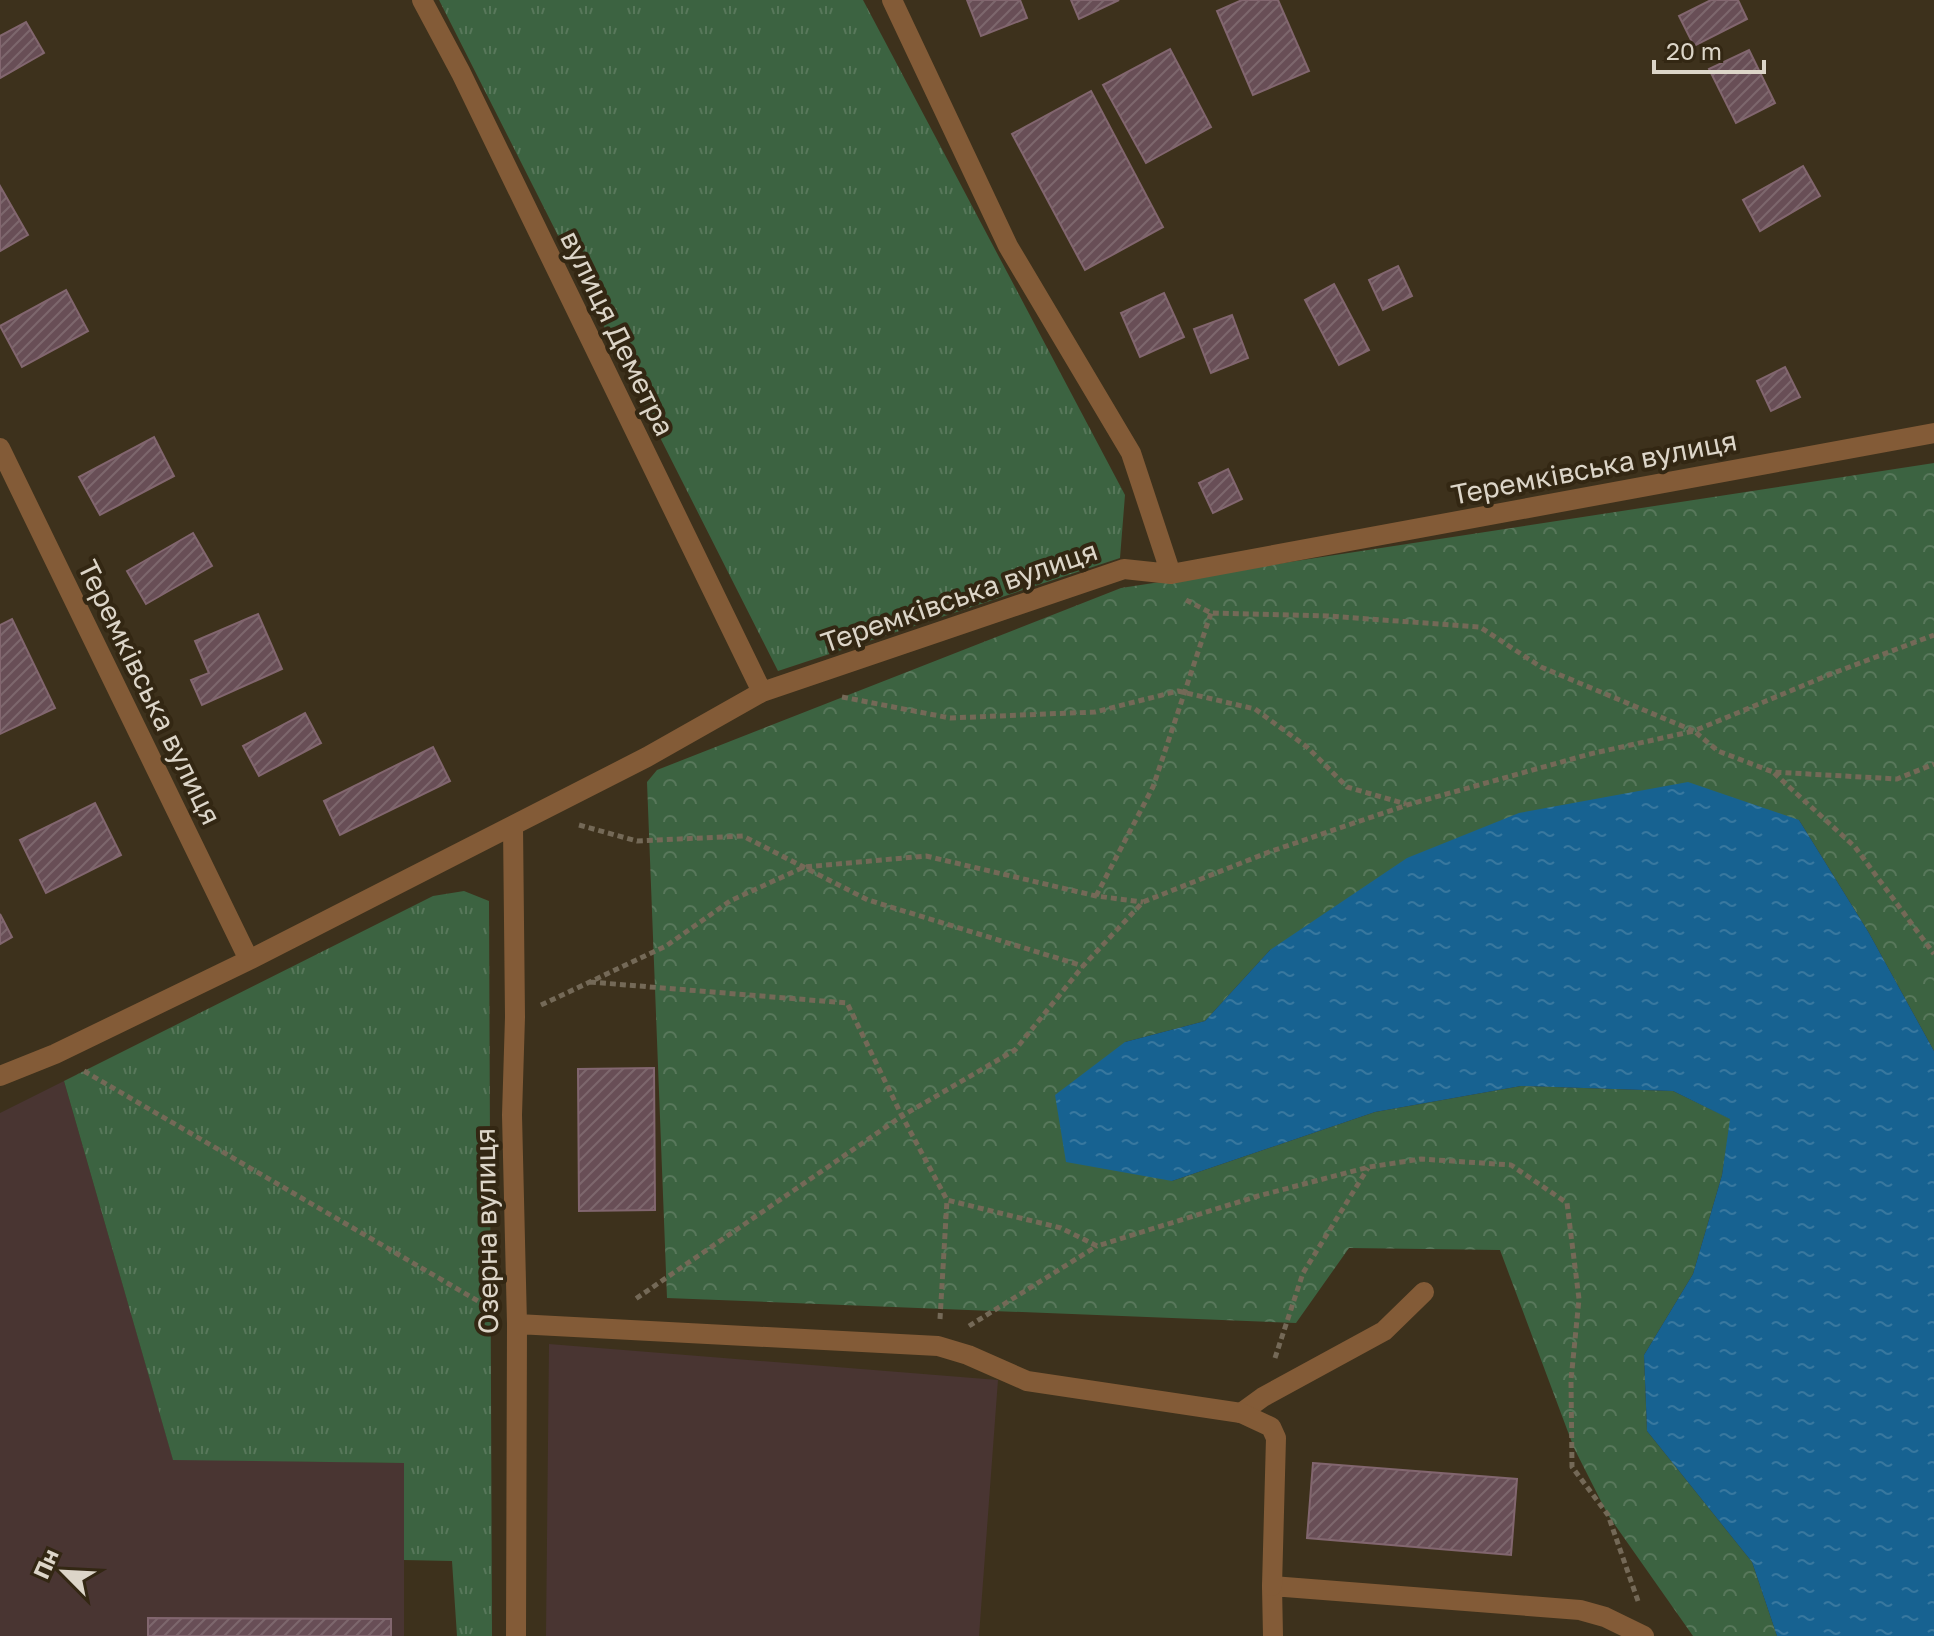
<svg xmlns="http://www.w3.org/2000/svg" width="1934" height="1636" font-family="'Golos Text',sans-serif">
<defs>
<pattern id="grass-tufts" width="24" height="20" patternUnits="userSpaceOnUse" patternTransform="scale(2)"><rect width="24" height="20" fill="#3c6341"/><path d="M3 7l-1-3M5 7V3M7 7l1-3M15 17l-1-3M17 17v-4M19 17l1-3" fill="none" stroke="#58785b"/></pattern>
<pattern id="forest-crowns" width="20" height="18" patternUnits="userSpaceOnUse" patternTransform="scale(2)"><rect width="20" height="18" fill="#3c6341"/><path d="M2 6a3 3 0 1 1 6 0M12 15a3 3 0 1 1 6 0" fill="none" stroke="#58785b"/></pattern>
<pattern id="water-ripples" width="26" height="14" patternUnits="userSpaceOnUse" patternTransform="scale(2)"><rect width="26" height="14" fill="#176291"/><path d="M2 4q2-2 4 0t4 0M15 11q2-2 4 0t4 0" fill="none" stroke="#38789f"/></pattern>
<pattern id="building-hatch" width="6" height="6" patternUnits="userSpaceOnUse" patternTransform="scale(2)"><rect width="6" height="6" fill="#684e56"/><path d="M-1 1l2-2M0 6l6-6M5 7l2-2" fill="none" stroke="#7d676d"/></pattern>
</defs>
<rect width="100%" height="100%" fill="#3d311c"/>
<!-- industrial -->
<path fill="#493532" d="M64,1081l109,378 231,4v173h-404v-523z
M549,1344l449,36 -19,256h-433z"/>
<!-- grass -->
<path fill="url(#grass-tufts)" d="M439,0h424l262,495 -5,63 -342,113z
M464,891l25,10 3,735h-35l-5,-75 -48,-1v-97l-231,-3 -109,-379 369,-185z"/>
<!-- forest -->
<path fill="url(#forest-crowns)" d="M1934,463v588l-65,-118 -70,-113 -529,130 -65,71 -80,21 47,139 203,-69 146,-26 152,5 58,28 -9,56 -29,99 -49,81 3,76 105,131 25,74h-84l-85,-121 -34,-67 -74,-198 -151,-2 -53,75 -629,-25 -20,-516 10,-12 464,-182z"/>
<!-- water -->
<path fill="url(#water-ripples)" d="M1688,782l111,38 70,113 65,118v585h-157l-25,-74 -105,-131 -3,-76 49,-81 29,-99 8,-56 -57,-28 -152,-5 -146,26 -203,69 -106,-19 -11,-67 70,-53 80,-21 65,-71 137,-92 112,-45z"/>
<!-- building -->
<path fill="url(#building-hatch)" stroke="#82666f" stroke-width="2" d="M967,0h53l7,18 -46,18z
M1071,0h48l-40,19z
M1242,0h36l31,71 -56,24 -36,-84z
M1711,0h27l9,19 -53,27 -15,-30z
M26,22l18,31 -44,25v-42z
M1170,49l41,78 -65,36 -43,-78z
M1749,50l26,53 -39,20 -27,-54z
M1091,91l72,136 -78,43 -73,-136z
M1803,166l17,30 -60,35 -17,-31z
M0,186l28,49 -28,16z
M1398,266l14,30 -29,14 -14,-30z
M1334,284l35,66 -30,15 -34,-65z
M66,290l22,41 -66,36 -22,-41z
M1164,293l20,44 -44,20 -19,-44z
M1232,315l16,43 -37,15 -17,-44z
M1785,367l15,30 -29,14 -14,-30z
M154,437l20,39 -74,39 -21,-38z
M1228,469l14,30 -29,14 -14,-30z
M193,533l19,33 -66,38 -19,-33z
M258,614l24,55 -80,36 -11,-25 18,-7 -14,-32z
M12,619l43,89 -55,26v-109z
M305,713l16,30 -62,33 -16,-30z
M433,747l17,34 -110,54 -16,-34z
M95,803l26,52 -75,38 -26,-53z
M0,914l12,23 -12,7z
M654,1068l1,142 -76,1 -1,-142z
M1313,1463l204,16 -6,76 -204,-17z
M148,1618l243,1v17h-243z"/>
<g fill="none" stroke-linecap="round" stroke-linejoin="round">
<!-- path -->
<path stroke="#746957" stroke-width="5" stroke-dasharray="6 4" stroke-linecap="butt" d="M1186,600l25,13 117,3 152,11 61,40 153,64 137,-57 103,-39
M842,697l108,21 145,-6 83,-21 77,18 52,38 40,40 59,17
M1774,773l81,74 79,107
M579,825l58,16 106,-5 125,64 215,66
M1096,896l57,-109 58,-174
M590,982l257,21 55,113 -268,184
M541,1005l125,-59 64,-45 74,-34 122,-11 170,40 47,6
M84,1071l406,237
M940,1319l7,-119
M969,1326l128,-80
M1275,1358l28,-85 65,-105
M1638,1601l-30,-86 -36,-48 -1,-87 8,-81 -12,-96 -56,-38 -90,-6 -52,8 -111,29 -161,50 -36,-18 -114,-28 -45,-84 113,-66 68,-84 60,-64 126,-50 138,-47 183,-51 104,-23 24,20 55,21 124,7 37,-15"/>
<!-- service -->
<path stroke="#835b37" stroke-width="20" d="M1241,1413l22,-16 121,-66 40,-39
M1273,1636l-1,-50 308,24 25,7 39,19"/>
<!-- minor -->
<path stroke="#835b37" stroke-width="20" d="M422,0l39,73 301,619
M892,0l116,246 123,207 40,121
M0,448l249,512
M513,826l2,191 -3,98 5,209 -1,312
M0,1076l55,-22 194,-94 398,-203 115,-65 362,-123 47,5 763,-141
M517,1324l421,22 30,9 59,26 214,32 30,14 5,11 -4,148"/>
</g>
<g text-anchor="middle" dominant-baseline="central" stroke-width="8" stroke-linejoin="round" paint-order="stroke">
<!-- street labels -->
<g font-size="28" fill="#dcd5c8" stroke="#332713">
<text transform="translate(618 333) rotate(64)">вулиця Деметра</text>
<text transform="translate(1594 467) rotate(-11)">Теремківська вулиця</text>
<text transform="translate(959 596) rotate(-19)">Теремківська вулиця</text>
<text transform="translate(150 692) rotate(64)">Теремківська вулиця</text>
<text transform="translate(486 1231) rotate(-91)">Озерна вулиця</text>
</g>
</g>
<!-- north arrow -->
<g transform="translate(64 1572) rotate(294)" stroke="#332713" stroke-width="6" paint-order="stroke">
<path d="M0-6L14 30L0 20L-14 30Z" fill="#dcd5c8"/>
<text y="-12" font-size="22" font-weight="bold" text-anchor="middle" fill="#dcd5c8">Пн</text>
</g>
<!-- scale -->
<path d="M1654 60v12h110v-12" fill="none" stroke="#dcd5c8" stroke-width="4"/>
<text x="1666" y="60" font-size="24" fill="#dcd5c8" stroke="#332713" stroke-width="6" paint-order="stroke">20 m</text>
</svg>
